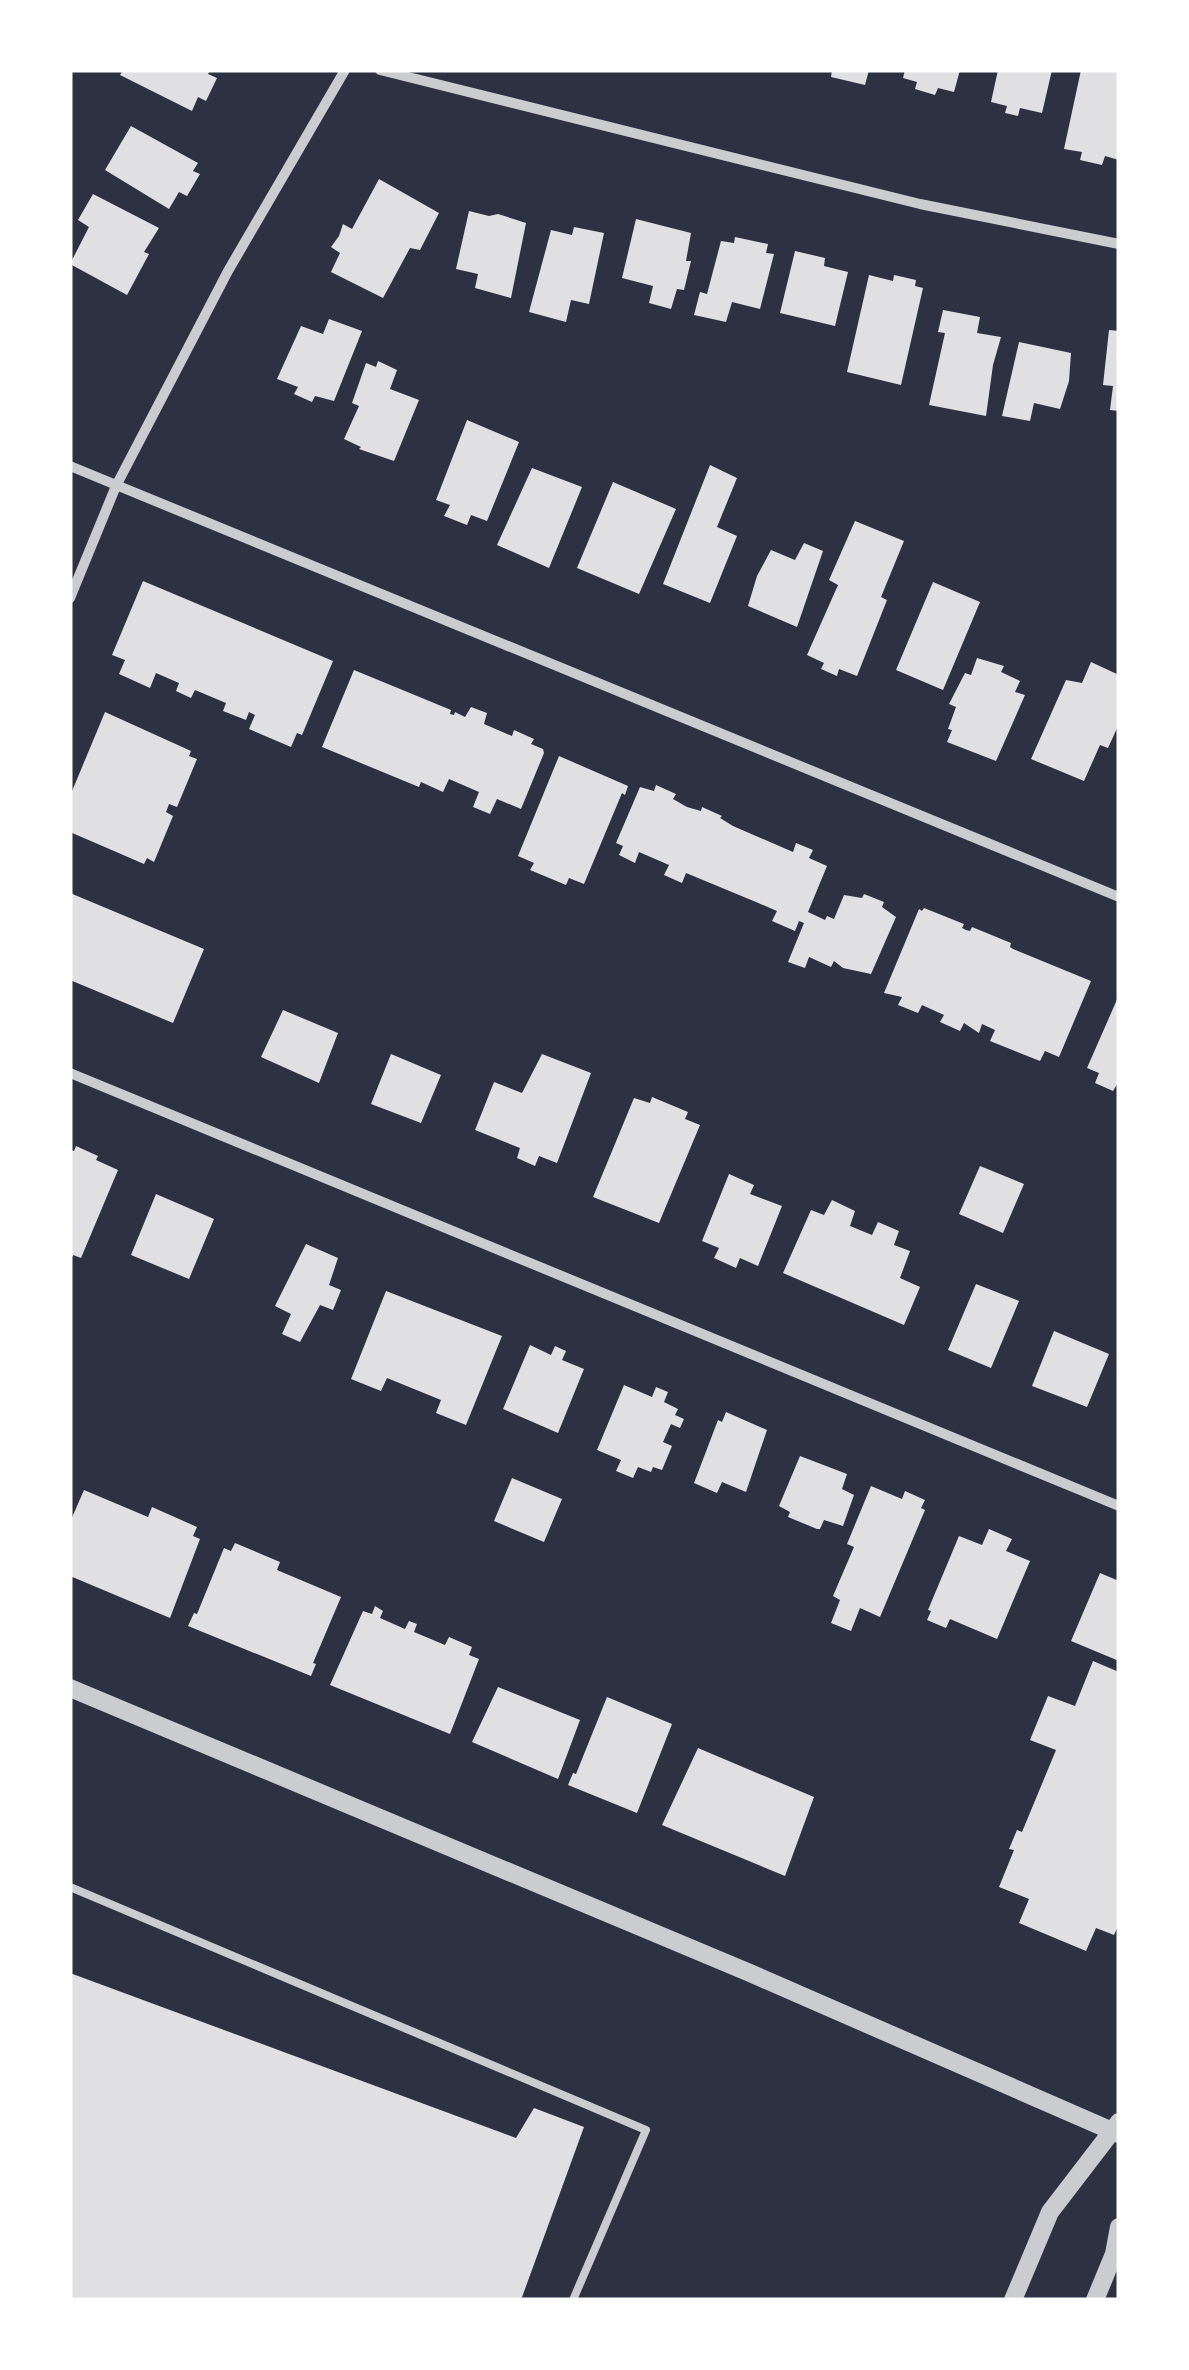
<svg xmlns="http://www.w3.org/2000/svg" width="1189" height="2370" font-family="'Titillium Web',sans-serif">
<rect width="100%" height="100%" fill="#2d3142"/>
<!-- building -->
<path fill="#e0e0e3" d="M123,70h87l-2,4 9,4 -11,23 -8,-4 -6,14 -72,-36z
M832,70h37l-4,15 -34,-8z
M905,70h55l-6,22 -16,-4 -3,7 -20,-6 2,-7 -14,-4z
M998,70h54l-10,43 -22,-5 -2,8 -13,-3 2,-7 -16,-4z
M1081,70l38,1v89l-14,-4 -3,9 -22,-5 2,-8 -18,-3z
M131,126l67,37 -5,8 7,3 -13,22 -8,-4 -10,17 -64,-39z
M379,179l60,34 -19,37 -10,-2 -27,50 -52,-26 9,-19 -9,-6 8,-11 4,-12 9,5z
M93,194l66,34 -15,24 5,2 -22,41 -57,-31 19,-37 -11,-7z
M469,211l20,5 9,-2 28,9 -15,75 -36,-10 3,-14 -22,-5z
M636,219l55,14 -5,28h5l-7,29 -7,-1 -6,20 -22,-6 4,-17 -31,-8z
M574,227l30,6 -15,71 -18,-4 -5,22 -37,-10 22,-82 21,5z
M735,237l33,7 -2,9 8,1 -14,55 -28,-7 -6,20 -32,-7 6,-23 7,2 14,-53 13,2z
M795,251l30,7 -1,8 24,6 -13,54 -55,-13z
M869,275l24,6 1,-6 22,5 -1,6 8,2 -22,97 -54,-13z
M943,310l37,7 -3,16 24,4 -8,28 -7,51 -57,-11 16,-72 -7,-1z
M329,319l33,12 -28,70 -19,-5 -3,6 -18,-8 4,-7 -21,-8 24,-53 22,8z
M1109,330l10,1v80l-9,-1 3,-24 -10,-1z
M1019,342l52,11 -2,28 -9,28 -26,-6 -4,18 -28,-5z
M378,361l19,9 -7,19 29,11 -25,61 -35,-12 2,-2 -17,-8 15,-33 -7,-3 14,-40 10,4z
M467,420l52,22 -32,79 -16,-6 -4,10 -23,-9 6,-11 -14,-5z
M710,465l27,13 -20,49 20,9 -27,67 -47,-19z
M532,468l50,19 -33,81 -52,-23z
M613,482l63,27 -37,85 -62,-26z
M855,521l49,20 -23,56 6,3 -30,76 -18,-7 -2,7 -16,-7 3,-6 -17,-8 31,-70 -9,-5z
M804,543l19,8 -26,76 -49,-21 9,-30 14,-26 24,10z
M143,581l190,80 -31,74 -5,-2 -6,14 -42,-18 6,-14 -6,-3 -3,8 -23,-9 3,-8 -31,-13 -4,8 -15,-7 3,-8 -23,-10 -6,15 -31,-14 6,-14 -13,-5z
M933,582l47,20 -37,88 -47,-20z
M977,658l27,8 -3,6 19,9 -5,11 10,3 -29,66 -49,-19 5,-12 -4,-1 8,-22 -7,-3 16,-31 6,2z
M1091,662l28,13v49l-11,24 -8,-3 -16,36 -53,-22 35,-79 16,3z
M354,670l97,40 -1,4 4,1 1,-3 10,5 6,-10 16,6 -3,11 28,12 2,-6 20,9 -3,5 12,5 1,4 -23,56 -24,-10 -7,15 -17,-7 6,-15 -30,-13 -6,13 -22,-10 -2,5 -97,-40z
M105,712l86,39 -2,5 8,3 -20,48 -8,-3 -1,3 -2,5 7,4 -19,46 -7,-4 -3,6 -74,-32v-36z
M559,756l69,30 -3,9 -3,-2 -38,91 -15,-6 -3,7 -36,-15 4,-7 -16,-7z
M656,785l20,9 -3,5 14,8 14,4 1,-4 20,9 -2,2 13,8 60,26 3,-9 17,7 -4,8 18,8 -19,46 17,8 2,-4 7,3 10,-24 18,3 2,-4 20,8 -2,5 14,10 -25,57 -28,-6 -9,-7 -3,6 -22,-10 -4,11 -17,-6 16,-39 -5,-2 -4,10 -23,-10 5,-10 -21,-9 -70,-29 -4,10 -18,-8 5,-10 -30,-13 -4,11 -16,-8 4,-9 -7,-3 24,-56 14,4z
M70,893l134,56 -31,74 -103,-43z
M924,908l40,16 -2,4 4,2 4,1 2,-4 39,16 -1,4 3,2 78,32 -32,76 -14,-6 -5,10 -50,-20 5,-11 -13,-6 -3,9 -15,-10 -4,8 -20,-9 4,-7 -22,-10 -4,8 -20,-8 4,-8 -18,-4 35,-84 3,2z
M1119,995v86l-6,10 -18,-8 4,-10 -12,-5z
M283,1010l55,23 -19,50 -58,-26z
M391,1054l50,21 -20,48 -50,-19z
M542,1054l49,19 -34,90 -18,-7 -4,10 -18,-8 3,-10 -45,-18 19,-48 28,11z
M652,1097l36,15 -3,7 15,6 -41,98 -66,-26 41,-99 16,5z
M76,1146l22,10 -2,4 22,10 -37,88 -8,-3 -3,7v-112l4,1z
M980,1166l44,18 -21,49 -44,-19z
M729,1174l25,11 -4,9 32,12 -24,60 -18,-8 -4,10 -22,-10 5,-10 -17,-7z
M156,1194l58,25 -25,60 -58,-24z
M832,1200l23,11 -5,15 22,9 6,-13 21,9 -5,14 16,6 -10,27 20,9 -16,38 -121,-52 28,-63 13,5z
M306,1244l32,14 -9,27 12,5 -8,20 -13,-5 -20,37 -18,-8 9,-20 -16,-8z
M976,1284l43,17 -28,67 -43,-18z
M386,1291l116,45 -36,89 -30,-12 5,-13 -54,-22 -6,13 -30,-12z
M1054,1331l55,23 -22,53 -55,-21z
M530,1345l21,10 4,-9 11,5 -4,9 22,9 -26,64 -55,-24z
M624,1385l28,12 4,-10 12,5 -4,10 14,7 -3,6 9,4 -4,9 -9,-4 -8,18 9,4 -10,24 -9,-3 -2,5 -13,-5 -5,11 -17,-7 5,-11 -24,-10z
M726,1412l41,18 -21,62 -24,-10 -5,11 -23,-10 24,-63 4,2z
M800,1456l47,18 -5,15 12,6 -11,31 -19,-6 -4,9h-3l-29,-12 2,-5 -11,-6z
M512,1478l50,21 -18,43 -50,-21z
M871,1486l31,13 3,-8 20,9 -4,8 4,2 -45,107 -20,-9 -9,23 -20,-8 9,-23 -7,-4 21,-49 -7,-3z
M84,1490l64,27 4,-10 45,20 -4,9 7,3 -30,79 -100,-42v-54z
M989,1529l23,10 -6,12 24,10 -33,78 -47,-20 -4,9 -19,-8 4,-9 -3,-1 31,-74 23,9z
M235,1543l45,19 -3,8 64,27 -28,66 3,1 -5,12 -123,-50 6,-13 3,1 27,-66 7,3z
M1100,1573l19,8v80l-48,-20z
M375,1606l8,5 -3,7 25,11 4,-8 8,3 -3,8 31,13 4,-8 23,10 -3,8 10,4 -29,75 -120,-49 33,-74 9,3z
M1093,1661l26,11v252l-5,11 -18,-7 -10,23 -67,-28 10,-24 -30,-12 15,-37 -5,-1 8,-19 5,2 34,-82 -26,-10 18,-44 27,10z
M498,1687l82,33 -22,59 -86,-37z
M607,1697l65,27 -35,89 -69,-28 5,-12 3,1z
M698,1748l116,49 -29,79 -123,-51z
M70,1973l446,165 18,-30 50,19 -63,173h-451z"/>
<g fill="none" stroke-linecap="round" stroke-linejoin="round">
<!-- service -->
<path stroke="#caccd0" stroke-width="8" d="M70,1887l576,243 -73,170"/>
<!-- minor -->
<path stroke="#caccd0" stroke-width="10" d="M380,70l540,134 199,40
M70,466l1049,431
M70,598l46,-112 112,-215 117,-201
M70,1073l1049,433"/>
<!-- tertiary -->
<path stroke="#caccd0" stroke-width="18" d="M70,1688l680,285 369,161
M1013,2300l37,-88 69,-90
M1095,2300l19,-46 5,-27"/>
</g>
<!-- border -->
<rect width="1189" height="2370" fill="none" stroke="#ffffff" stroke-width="145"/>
</svg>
